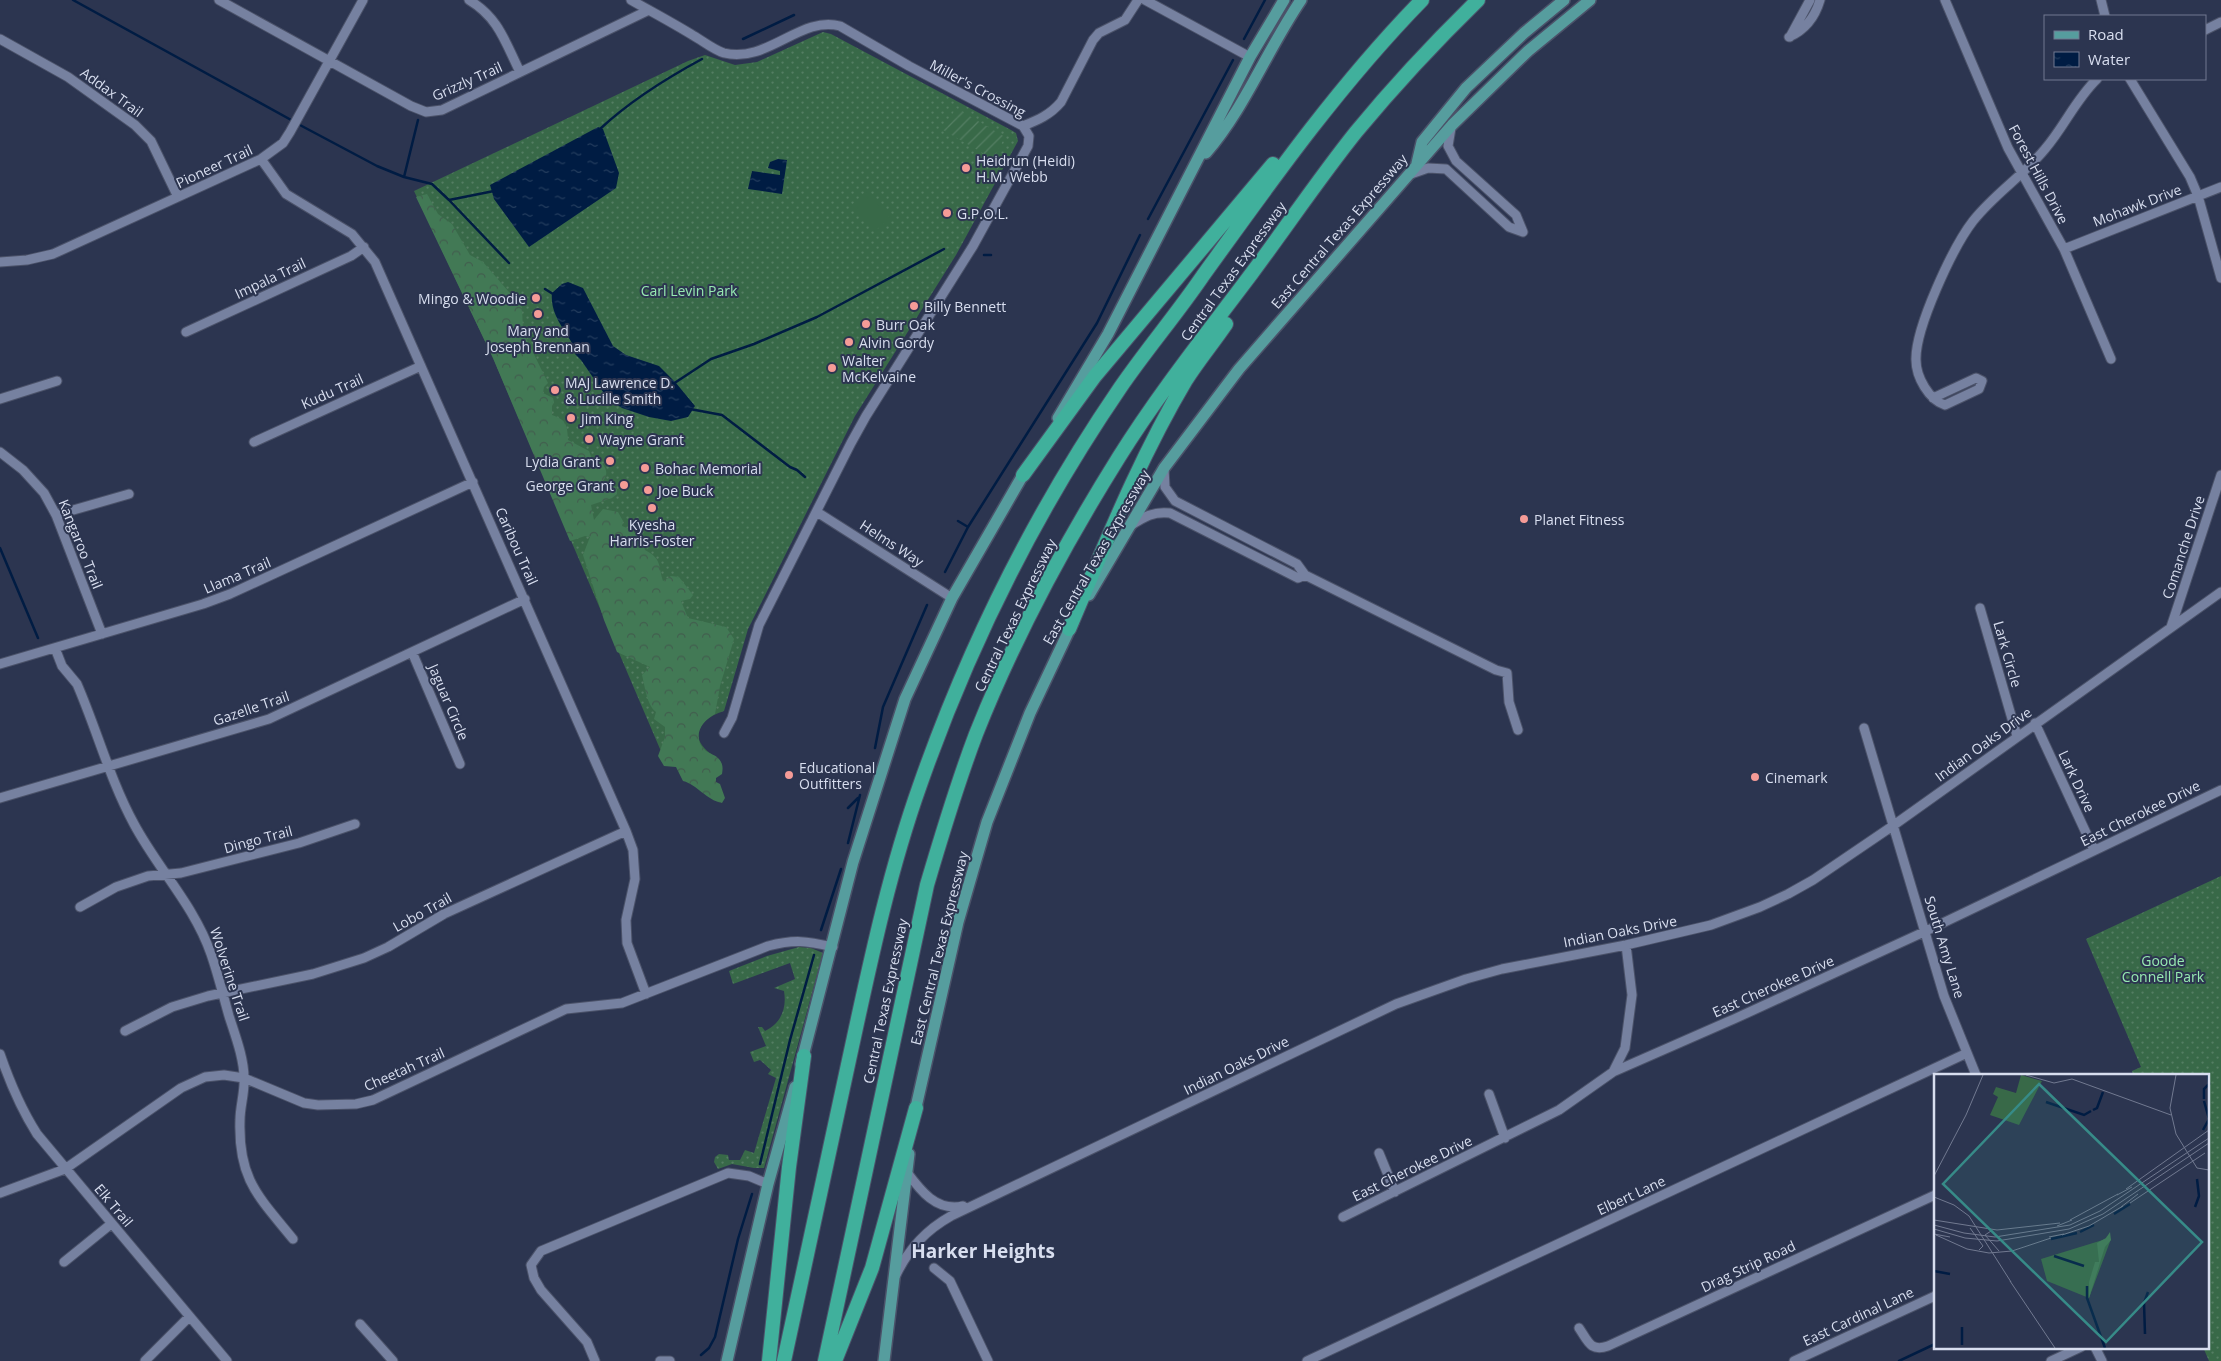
<svg xmlns="http://www.w3.org/2000/svg" width="2221" height="1361" font-family="'Open Sans',sans-serif">
<defs>
<pattern id="grass-dots" width="8" height="8" patternUnits="userSpaceOnUse" patternTransform="scale(1.25)"><rect width="8" height="8" fill="#386948"/><path d="M2 2h.1M6 6h.1" fill="none" stroke="#547e63" stroke-width="1.8" stroke-linecap="round"/></pattern>
<pattern id="forest-crowns" width="20" height="18" patternUnits="userSpaceOnUse" patternTransform="scale(1.25)"><rect width="20" height="18" fill="#427955"/><path d="M2 6a3 3 0 1 1 6 0M12 15a3 3 0 1 1 6 0" fill="none" stroke="#425e4e"/></pattern>
<pattern id="garden-furrows" width="10" height="10" patternUnits="userSpaceOnUse" patternTransform="scale(1.25)"><rect width="10" height="10" fill="#386948"/><path d="M-1 1l2-2M0 10L10 0M9 11l2-2" fill="none" stroke="#547e63"/></pattern>
<pattern id="water-ripples" width="26" height="14" patternUnits="userSpaceOnUse" patternTransform="scale(1.25)"><rect width="26" height="14" fill="#001c43"/><path d="M2 4q2-2 4 0t4 0M15 11q2-2 4 0t4 0" fill="none" stroke="#243d5e"/></pattern>
</defs>
<rect width="100%" height="100%" fill="#2c3550"/>
<!-- grass -->
<path fill="url(#grass-dots)" d="M823,32l8,2 180,96 5,3 2,8 -62,114 -101,161 -107,213 -24,82c-26,8 -37,28 -10,45l-48,7 -173,-405 -79,-167 274,-130 17,-6 30,10 22,-3z
M2221,876v485h-12l-6,-14h4v-272h-74l-1,-4 9,-4 -55,-128z
M799,947l12,1 12,5 -59,215h-10l-22,-4 -14,5 -4,-7 1,-5 4,-3 9,1 1,5h11l5,-10 9,3 22,-75 -8,-4 3,-4 -11,-10 -6,2 -4,-10 16,-6 -8,-19h4l3,4c16,-8 22,-22 19,-40l-10,-3 21,-9 -5,-16 -57,21 -4,-13 38,-15z"/>
<!-- forest -->
<path fill="url(#forest-crowns)" d="M427,194l11,20 14,10 18,31 13,7 39,45 1,25 25,51 -4,4 -1,6 10,5 1,4 -2,4v9c15,5 15,10 16,25l21,11 3,8 10,4c5,7 6,11 1,18l1,4h8l5,3v6l-5,4 -21,7 3,15 9,-11 15,3 5,9 -1,5c12,4 19,11 23,24 17,9 13,15 18,31l8,-5 8,1 14,18 -3,4 -9,2 7,17 38,9 8,12 -14,47 -5,28c-14,7 -24,24 -9,37 4,3 10,4 13,8 4,5 4,9 3,15l-6,4v4l4,2 5,14 -3,5c-16,-3 -24,-18 -39,-22l-7,-14 -12,-1 -6,-10 7,-19v-10l-11,-8 2,-7c-9,-7 -11,-25 -14,-37l8,-8 -33,-15 -13,-32 -21,-65 7,-18 -5,-1 -15,5 -77,-183 -77,-161z"/>
<!-- garden -->
<path fill="url(#garden-furrows)" d="M956,108l49,29 -12,22 -50,-29z"/>
<!-- pitch -->
<path fill="#386948" d="M866,192l24,26 -15,13 -24,-25z"/>
<!-- water -->
<path fill="url(#water-ripples)" d="M598,127l5,2 16,44 -3,15 -87,59 -35,-48 -4,-14z
M778,159l9,1 -5,34 -34,-5 4,-18 28,4v-4l-12,-3 2,-6z
M568,282l15,6 30,58 13,9 33,11 17,17 19,23 -7,11 -17,4 -22,-4 -27,-9 -11,-7 -8,-9 -22,-32 -6,-6c1,-15 -26,-33 -23,-61l10,-9z"/>
<g fill="none" stroke-linecap="round" stroke-linejoin="round">
<!-- stream -->
<path stroke="#001c43" stroke-width="2.5" d="M73,0l220,121
M743,39l51,-24
M1244,39l21,-39
M298,124l79,42 27,11 28,7 17,16 60,63
M600,129c31,-29 65,-50 102,-70
M404,177l14,-57
M449,200l45,-9
M1148,219l85,-159
M984,255h7
M545,289l8,5
M673,384l38,-25 43,-15 63,-27 127,-68
M690,409l32,6 68,52 7,3 8,7
M958,521l10,6
M0,548l38,90
M945,572l23,-45 129,-204 43,-88
M875,748l8,-41 44,-102
M848,808l10,-10
M848,843l12,-48
M821,930l20,-61
M760,1164l30,-124 24,-85
M701,1355l8,-7 6,-11 23,-98 14,-45
M1899,1361l36,-17"/>
<!-- minor casing -->
<g stroke="#4b5269" stroke-width="11">
<path id="minor" d="M219,0l192,106 15,6 16,-2 207,-100
M469,0c30,18 36,42 51,72
M631,0c21,12 42,23 63,36 9,5 20,14 30,17 43,11 77,-38 116,-27l69,40 114,60 6,10 -1,10 -55,100 -107,170 -15,27 -92,182 -27,93 -8,15
M1145,0l105,57
M1945,0l63,148 56,101 47,110
M2101,0l4,16
M2205,30l16,-8
M1789,37c16,-7 26,-20 31,-37
M1790,37l20,-37
M0,39l68,38 67,48 16,16 27,56
M2130,79l60,98 8,19 23,82
M1023,126c15,-6 27,-11 38,-24l32,-62 6,-7 26,-13 13,-20
M1451,128l-3,18 8,15 60,54 7,17
M261,159l25,35 66,40 23,28 251,569 7,19 2,29 -9,41 1,23 19,51
M1411,174l17,-6 18,1 63,58 14,5
M2064,249l157,-62
M0,262l27,-2 26,-6 208,-95 22,-16 7,-11 73,-132
M186,332l165,-76 13,-9
M1933,398l43,-20 6,3 -3,8 -34,16c-16,-5 -29,-28 -29,-45 -1,-32 37,-113 57,-139 21,-27 51,-46 72,-72 19,-22 31,-50 52,-70
M0,399l57,-18
M254,442l167,-76
M0,452l23,18 21,23 12,22 46,119
M1164,468l1,19 10,14 122,63 8,11 191,95 11,3 2,29 9,28
M817,512l135,86
M56,515l73,-21
M1130,526c14,-9 23,-15 40,-13l128,65 7,-3
M1980,608l37,128
M2171,627l50,-152
M55,648l7,18 15,18c20,46 33,96 57,140 24,45 60,81 77,130 7,20 12,41 18,62 6,19 15,42 15,62 1,14 -4,28 -4,42 -2,59 18,76 53,119
M412,652l48,112
M0,664l203,-60 27,-10 243,-112
M2035,723l59,127
M1864,728l80,268 32,79
M0,798l269,-79 256,-120
M80,907l36,-20 32,-11 33,-3 118,-30 56,-19
M125,1031l47,-24 36,-11 105,-22 51,-16 24,-11 56,-33 182,-83
M0,1054c10,29 21,55 37,80l190,227
M1613,1072l12,-24 7,-53 -6,-50
M1489,1094l16,44
M1379,1153l16,39
M906,1171c14,19 30,41 57,35
M0,1193l65,-24 116,-81 24,-11 19,-2 20,3 60,25 14,2 38,-1 17,-4 193,-91 56,-6 146,-57c27,-7 38,-5 65,1
M1343,1217l216,-107 54,-38 121,-53 192,-88 295,-141
M64,1262l47,-38
M934,1268l16,13 38,80
M896,1275c13,-27 30,-45 55,-59l445,-212 70,-25 36,-10 124,-24 85,-20 49,-18 28,-13 25,-14 81,-55 327,-233
M360,1324l33,37
M1579,1328c9,13 11,24 29,18l327,-151
M2095,1347l7,14
M145,1361l44,-44
M595,1361l-8,-19 -46,-52 -7,-12 -3,-13 10,-14 187,-78 21,3 19,8
M660,1361h10
M1307,1361l660,-308
M1794,1361l141,-65
M2051,1361l30,-14"/>
</g>
<!-- major casing -->
<g stroke="#4b5269" stroke-width="14">
<path id="major" d="M1206,153c39,-45 61,-103 95,-153
M1417,163l5,-21 44,-54 58,-55 40,-33
M1058,418l50,-84 142,-277 34,-57
M1089,595l75,-127 75,-99 213,-244 76,-74 62,-51
M801,1064l52,-202 52,-163 47,-101 75,-130
M914,1116l44,-194 29,-100 43,-109 43,-91
M727,1361l41,-177 27,-97
M884,1361l25,-207"/>
</g>
<!-- highway casing -->
<g stroke="#4b5269" stroke-width="16">
<path id="highway" d="M1023,475l72,-99 178,-212
M1069,629c36,-84 70,-170 117,-249 12,-19 27,-37 40,-56
M769,1361l20,-194 15,-111
M784,1361c21,-100 43,-200 65,-301 20,-92 39,-185 71,-275 49,-140 116,-274 200,-397 26,-38 56,-73 82,-111 69,-96 137,-192 220,-277
M825,1361l102,-476c15,-51 30,-101 49,-151 38,-96 88,-189 143,-277 40,-64 88,-124 133,-184 35,-47 68,-96 104,-141 38,-46 79,-90 122,-132
M835,1361l37,-93 44,-160"/>
</g>
<!-- minor -->
<use href="#minor" stroke="#7681a0" stroke-width="9"/>
<!-- major -->
<use href="#major" stroke="#569d9e" stroke-width="11"/>
<!-- highway -->
<use href="#highway" stroke="#40b09c" stroke-width="14"/>
</g>
<!-- markers -->
<g fill="#f59b97" stroke="#2c3550" stroke-width="2">
<circle cx="966" cy="168" r="5"/>
<circle cx="947" cy="213" r="5"/>
<circle cx="536" cy="298" r="5"/>
<circle cx="914" cy="306" r="5"/>
<circle cx="538" cy="314" r="5"/>
<circle cx="866" cy="324" r="5"/>
<circle cx="849" cy="342" r="5"/>
<circle cx="832" cy="368" r="5"/>
<circle cx="555" cy="390" r="5"/>
<circle cx="571" cy="418" r="5"/>
<circle cx="589" cy="439" r="5"/>
<circle cx="610" cy="461" r="5"/>
<circle cx="645" cy="468" r="5"/>
<circle cx="624" cy="485" r="5"/>
<circle cx="648" cy="490" r="5"/>
<circle cx="652" cy="508" r="5"/>
<circle cx="1524" cy="519" r="5"/>
<circle cx="789" cy="775" r="5"/>
<circle cx="1755" cy="777" r="5"/>
</g>
<g text-anchor="middle" dominant-baseline="central" stroke-width="4" stroke-linejoin="round" paint-order="stroke">
<!-- street labels -->
<g font-size="14" fill="#d8deef" stroke="#2c3550">
<text transform="translate(467 81) rotate(-24)">Grizzly Trail</text>
<text transform="translate(978 88) rotate(28)">Miller's Crossing</text>
<text transform="translate(112 92) rotate(36)">Addax Trail</text>
<text transform="translate(214 166) rotate(-25)">Pioneer Trail</text>
<text transform="translate(2039 174) rotate(62)">Forest Hills Drive</text>
<text transform="translate(2137 205) rotate(-21)">Mohawk Drive</text>
<text transform="translate(1339 231) rotate(-49)">East Central Texas Expressway</text>
<text transform="translate(1233 271) rotate(-54)">Central Texas Expressway</text>
<text transform="translate(270 278) rotate(-25)">Impala Trail</text>
<text transform="translate(332 391) rotate(-24)">Kudu Trail</text>
<text transform="translate(892 543) rotate(33)">Helms Way</text>
<text transform="translate(81 544) rotate(68)">Kangaroo Trail</text>
<text transform="translate(517 546) rotate(66)">Caribou Trail</text>
<text transform="translate(2183 547) rotate(-72)">Comanche Drive</text>
<text transform="translate(1096 557) rotate(-60)">East Central Texas Expressway</text>
<text transform="translate(237 575) rotate(-23)">Llama Trail</text>
<text transform="translate(1015 615) rotate(-64)">Central Texas Expressway</text>
<text transform="translate(2008 654) rotate(74)">Lark Circle</text>
<text transform="translate(449 702) rotate(67)">Jaguar Circle</text>
<text transform="translate(251 708) rotate(-19)">Gazelle Trail</text>
<text transform="translate(1983 744) rotate(-36)">Indian Oaks Drive</text>
<text transform="translate(2077 781) rotate(65)">Lark Drive</text>
<text transform="translate(2140 813) rotate(-26)">East Cherokee Drive</text>
<text transform="translate(258 839) rotate(-15)">Dingo Trail</text>
<text transform="translate(422 912) rotate(-29)">Lobo Trail</text>
<text transform="translate(1620 931) rotate(-11)">Indian Oaks Drive</text>
<text transform="translate(1945 947) rotate(73)">South Amy Lane</text>
<text transform="translate(939 948) rotate(-76)">East Central Texas Expressway</text>
<text transform="translate(230 974) rotate(72)">Wolverine Trail</text>
<text transform="translate(1773 986) rotate(-24)">East Cherokee Drive</text>
<text transform="translate(885 1001) rotate(-78)">Central Texas Expressway</text>
<text transform="translate(1236 1065) rotate(-26)">Indian Oaks Drive</text>
<text transform="translate(404 1069) rotate(-24)">Cheetah Trail</text>
<text transform="translate(1412 1168) rotate(-26)">East Cherokee Drive</text>
<text transform="translate(1631 1195) rotate(-25)">Elbert Lane</text>
<text transform="translate(114 1205) rotate(50)">Elk Trail</text>
<text transform="translate(1748 1266) rotate(-25)">Drag Strip Road</text>
<text transform="translate(1858 1316) rotate(-25)">East Cardinal Lane</text>
</g>
<!-- poi labels -->
<g font-size="14" fill="#d8deef" stroke="#2c3550" text-anchor="start">
<text x="976" y="160">Heidrun (Heidi)<tspan x="976" dy="16">H.M. Webb</tspan></text>
<text x="957" y="213">G.P.O.L.</text>
<text x="526" y="298" text-anchor="end">Mingo &amp; Woodie</text>
<text x="924" y="306">Billy Bennett</text>
<text x="876" y="324">Burr Oak</text>
<text x="538" y="330" text-anchor="middle">Mary and<tspan x="538" dy="16">Joseph Brennan</tspan></text>
<text x="859" y="342">Alvin Gordy</text>
<text x="842" y="360">Walter<tspan x="842" dy="16">McKelvaine</tspan></text>
<text x="565" y="382">MAJ Lawrence D.<tspan x="565" dy="16">&amp; Lucille Smith</tspan></text>
<text x="581" y="418">Jim King</text>
<text x="599" y="439">Wayne Grant</text>
<text x="600" y="461" text-anchor="end">Lydia Grant</text>
<text x="655" y="468">Bohac Memorial</text>
<text x="614" y="485" text-anchor="end">George Grant</text>
<text x="658" y="490">Joe Buck</text>
<text x="1534" y="519">Planet Fitness</text>
<text x="652" y="524" text-anchor="middle">Kyesha<tspan x="652" dy="16">Harris-Foster</tspan></text>
<text x="799" y="767">Educational<tspan x="799" dy="16">Outfitters</tspan></text>
<text x="1765" y="777">Cinemark</text>
</g>
<!-- park labels -->
<g font-size="14" fill="#97eab1" stroke="#2c3550">
<text x="689" y="290">Carl Levin Park</text>
<text x="2163" y="960">Goode<tspan x="2163" dy="16">Connell Park</tspan></text>
</g>
<!-- district labels -->
<g font-size="19" font-weight="bold" fill="#d8deef" stroke="#2c3550">
<text x="983" y="1251">Harker Heights</text>
</g>
</g>
<!-- overview -->
<g transform="translate(1934 1074)">
<rect width="275" height="275" fill="#2c3550"/>
<path d="M87,1l21,6 -23,44 -29,-10 8,-18 -5,-3 3,-7 20,6zM173,162l4,3 -22,59 -42,-17 -6,-22 65,-20z" fill="#386948"/>
<path d="M176,158l1,8 -6,7 -16,51v-16l6,-20h4l-2,-19 9,-5z" fill="#427955"/>
<path fill="none" stroke="#001c43" stroke-width="2.5" d="M270,25v-10l5,-5 -1,-9M112,28l38,13 7,-4M159,36l4,-2 6,-16M269,56l6,-11 -5,-18M261,133l4,-11 -2,-17M180,140l16,-10M146,158l14,-7M117,165l26,-6M120,182l30,10M0,197l16,3M153,212v12l18,50M211,260l-1,-31 4,-11M28,271v-18"/>
<path fill="none" stroke="#717990" stroke-width="1" d="M92,1l28,8 18,-4 99,36M242,1l-6,33 6,26 21,34 12,2M0,102l32,-61 17,-40M192,115l83,-59M183,121l15,-8M0,123l20,8 15,11 42,66M196,129l75,-50M187,133l17,-13M0,146l63,10 63,-7M136,146l48,-26M0,151l30,8 31,4 75,-12 30,-14 109,-73M123,152l15,-6M36,154l13,18 -4,4M0,155l31,9 32,3 72,-12 34,-15 106,-71M57,157l-6,4 14,16M0,160l16,3M2,161l31,14 22,4 23,-2 39,-13M128,161l27,-9 34,-20M115,163l15,-3M76,207l45,67"/>
<path fill="#378b88" fill-opacity="0.15" stroke="#378b88" stroke-width="2.5" d="M105,10l163,158 -96,100 -163,-158z"/>
<rect width="275" height="275" fill="none" stroke="#d8deef" stroke-width="2.5"/>
</g>
<!-- legend -->
<rect x="2044" y="15" width="162" height="65" fill="#2c3550" stroke="#717990"/>
<rect x="2054" y="31" width="25" height="8" fill="#569d9e" stroke="#717990"/>
<text x="2088" y="40" font-size="15" fill="#d8deef">Road</text>
<rect x="2054" y="52" width="25" height="15" fill="url(#water-ripples)" stroke="#717990"/>
<text x="2088" y="65" font-size="15" fill="#d8deef">Water</text>
</svg>
